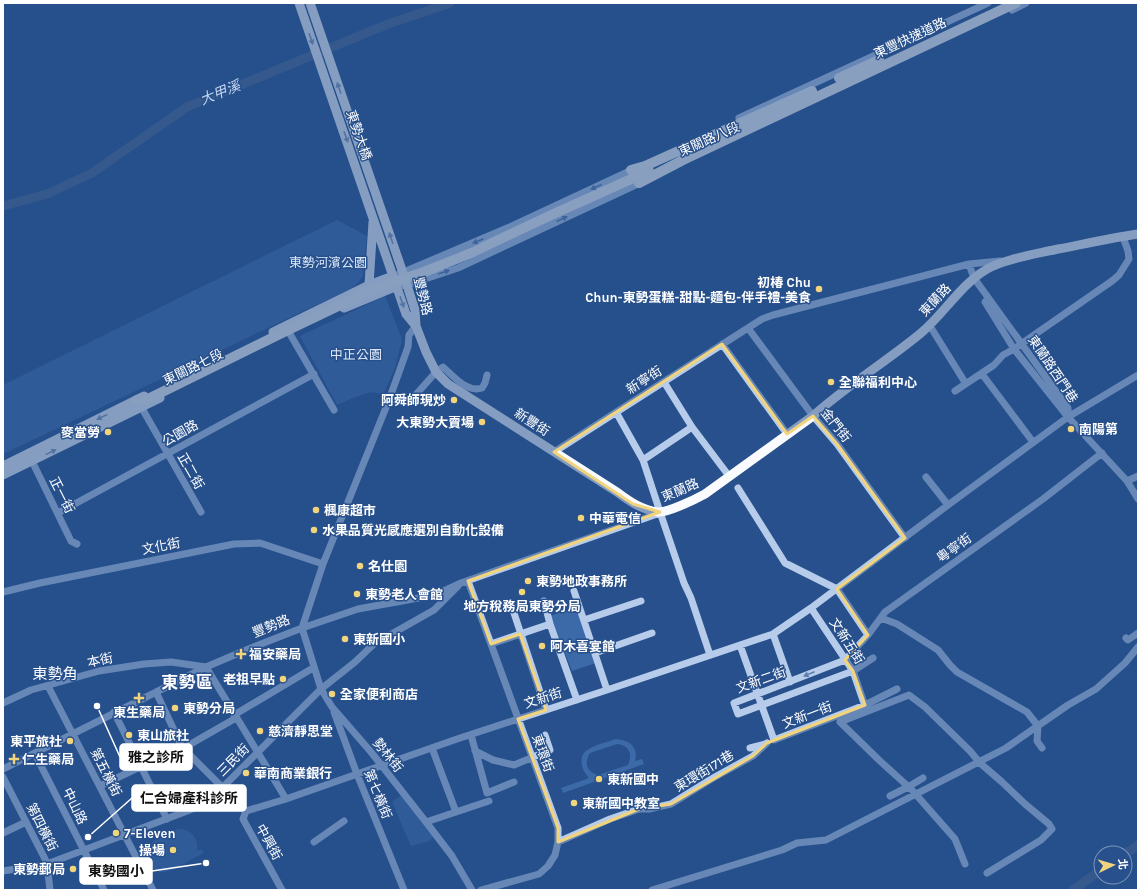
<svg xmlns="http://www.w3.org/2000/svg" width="1141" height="893" font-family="Karla,'Noto Sans TC',sans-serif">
<rect width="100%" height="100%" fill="#27508c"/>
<!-- green -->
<path fill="#3c69a8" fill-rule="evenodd" d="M337,220l30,16 -4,40 -5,7 -6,5 -349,166v-69z
M385,296l17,43 -7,29 -12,26 -13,-2 -17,6 -16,7 -37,-69z
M577,607l19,56 -24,8 -22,-55z
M616,739c13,1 23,8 19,22l7,-2 2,5 -81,29 -2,-5 28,-10c-8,-8 -12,-23 0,-29 8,-5 18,-7 27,-10zM617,744c12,1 16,10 11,21l-30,10c-12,-4 -14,-12 -8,-22z
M401,795l33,42 -5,4 -18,5 -19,-44z
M180,829c12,1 19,10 17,22l5,-2 2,4c-10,4 -30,18 -40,19 -14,1 -21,-17 -14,-27 5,-8 22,-15 30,-16z"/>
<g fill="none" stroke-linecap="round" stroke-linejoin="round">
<!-- river -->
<path stroke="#47648f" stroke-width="9" d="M3,206l44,-12 45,-21 95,-66 201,-83 62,-21
M1125,854l13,-9
M1073,890l28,-20"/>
<!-- minor -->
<path stroke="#b6ccea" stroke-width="7" d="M1012,10l14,-7
M739,118l249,-115
M969,264l5,14 94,130v9
M399,274l113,-48 122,-57
M397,286l10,-1 51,-17 184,-86
M988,298l-3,4 29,47 54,68 59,64 11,18
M930,326l36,58
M748,328l65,88 24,28 68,94
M290,334l44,76
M722,344l65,90
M982,374l51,68
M664,382l28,45 37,49
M955,391l39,-26 9,-10 11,-6 98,-68 7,-6 10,-16 -1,-8 -5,-14
M412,399l24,-27 7,-5c11,10 24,26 39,21l3,-5 2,-8
M139,403l62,109
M616,412l27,48 17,52 24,71 7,15 19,57
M554,452l208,-133 11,-4 196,-51 31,-3
M30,457l41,84 6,3
M643,460l49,-33
M926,477l22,28
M1127,481l11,-5
M738,488l47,75 52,26 31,46 17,-23 158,-113 59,-46
M58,513l256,-139
M468,581l90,247v14l-3,13 -7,11 -9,8 -58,16
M574,591l33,99
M3,592l37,-9 194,-39 26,-1 63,21
M544,601l6,23 27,76
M811,608l42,63 13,38
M513,610l33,100
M881,618l16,6 41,26 12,15 7,7 70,40 11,14 -1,15 5,7
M584,620l57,-19
M302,628l21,-64 66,-164 19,-53 1,-12 7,-9
M302,628l19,61 11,18 39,45 55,70 26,34 20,34
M773,634l17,48
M868,635l-23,25 -111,43 4,11 115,-43 20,-13
M1126,638l2,2 10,-7
M491,644l59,-20
M740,645l34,95 91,-35 32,-16
M595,653l57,-20
M48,686l105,204
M156,692l26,55 64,64 -3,8 39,71
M3,703l28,-13 68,-19 45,-7 27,-2 35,5 80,132
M114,712l53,107
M334,712l23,62 47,116
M234,715l79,-47
M471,735l16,58 27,-11
M432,748l24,64
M750,748l15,-4
M185,749l4,-4 47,-27
M475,751l18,9 21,5 36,-15 -5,-15
M35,754l69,136
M3,769l203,-102 40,-17 56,-22 56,-19 77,-14 26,-12 199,-70
M3,777l42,82 2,5 3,26
M100,786l82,-39
M890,796l18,-9 15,-9
M246,811l40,-12 171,-60 150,-49 166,-56 38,-26 137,-103 120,-88 70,-42
M426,822l63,-21
M3,833l23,-11
M314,842l30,-21
M558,842l52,-23 29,-10h10l22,-5 42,-26 40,-22 14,-13
M965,864l-10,-25 -43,-49 -32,-29 -40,-39 69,-27 16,12 45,44 10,12 22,19 23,22 24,20 3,5 -11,11 -54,33
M3,871l44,-7 156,-59 20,-18 98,-98 34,-27 22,-21 11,-5 46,-26 24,-24
M652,890l130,-40 15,-7 29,-3 180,-92 62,-43 28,-16 29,-26 13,-16"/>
<!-- major -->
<path stroke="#f9fbfe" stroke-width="9" d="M299,3l107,311 10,12
M310,3l93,270 12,37 1,16 10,26 10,20 12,12 169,108c12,9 25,18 41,20 9,1 38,-13 47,-18l108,-78c33,-30 73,-54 108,-83 25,-21 42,-53 72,-67 21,-9 43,-12 65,-17 26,-5 53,-11 80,-15
M369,285l4,-63
M344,308l53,-22
M273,332l96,-47 24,-9
M3,466l141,-70
M3,475l157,-77"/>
<!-- highway -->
<path stroke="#fff" stroke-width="10" d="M839,78l40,-18
M631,170l14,-4 167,-75
M639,183l44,-23 333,-157
M558,212l91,-41
M137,400l13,-2 138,-68"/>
<!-- highway-bridge -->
<path stroke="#fff" stroke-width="10" d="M288,330l88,-42 48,-16 49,-20 85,-40"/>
</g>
<!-- one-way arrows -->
<defs><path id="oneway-solid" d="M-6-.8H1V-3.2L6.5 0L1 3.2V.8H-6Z"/></defs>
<g fill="#869dbf">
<use href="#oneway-solid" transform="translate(311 39) rotate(71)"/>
<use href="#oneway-solid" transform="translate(339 88) rotate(-109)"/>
<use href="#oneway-solid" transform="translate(346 137) rotate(70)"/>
<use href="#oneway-solid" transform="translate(391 238) rotate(-109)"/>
<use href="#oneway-solid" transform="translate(402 302) rotate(71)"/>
<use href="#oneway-solid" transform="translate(102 417) rotate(154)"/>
<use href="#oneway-solid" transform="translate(51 452) rotate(-26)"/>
</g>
<g fill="#597bad">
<use href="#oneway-solid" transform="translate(596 187) rotate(155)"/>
<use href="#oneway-solid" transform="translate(562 219) rotate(-25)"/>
<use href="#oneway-solid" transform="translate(478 241) rotate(157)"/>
<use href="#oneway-solid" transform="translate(444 272) rotate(-19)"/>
<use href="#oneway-solid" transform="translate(809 674) rotate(158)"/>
</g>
<!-- marked area -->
<path d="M0 0H1141V893H0ZM722,344l65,90 26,-18 24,28 68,94 -68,51 31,46 -23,25 8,11 12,34 -98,38 -14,13 -82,48 -32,5 -81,33v-14l-40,-109 28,-9 -26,-76 -29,10 -23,-63 192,-69 -27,-8 -79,-52z" fill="#27508c" fill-opacity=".55" fill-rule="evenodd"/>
<path fill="none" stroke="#f2d47c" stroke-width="3" stroke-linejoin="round" d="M722,344l65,90 26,-18 24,28 68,94 -68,51 31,46 -23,25 8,11 12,34 -98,38 -14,13 -82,48 -32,5 -81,33v-14l-40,-109 28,-9 -26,-76 -29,10 -23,-63 192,-69 -27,-8 -79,-52z"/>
<!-- markers -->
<g fill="#f2d47c" stroke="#27508c" stroke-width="1.5">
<circle cx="819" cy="289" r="4"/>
<circle cx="831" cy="382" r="4"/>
<circle cx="454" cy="400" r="4"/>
<circle cx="482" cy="422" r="4"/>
<circle cx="1071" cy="429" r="4"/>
<circle cx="108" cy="432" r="4"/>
<circle cx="316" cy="510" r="4"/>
<circle cx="581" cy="518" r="4"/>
<circle cx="314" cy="530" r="4"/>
<circle cx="360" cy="566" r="4"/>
<circle cx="528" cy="581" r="4"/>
<circle cx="522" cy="592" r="4"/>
<circle cx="357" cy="594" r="4"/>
<circle cx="345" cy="639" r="4"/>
<circle cx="542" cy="646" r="4"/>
<path d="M239 648h4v4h4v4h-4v4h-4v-4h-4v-4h4z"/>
<circle cx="283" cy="679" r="4"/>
<circle cx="332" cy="694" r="4"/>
<path d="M137 692h4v4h4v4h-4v4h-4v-4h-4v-4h4z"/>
<circle cx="175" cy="708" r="4"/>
<circle cx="260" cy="731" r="4"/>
<circle cx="129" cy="735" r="4"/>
<circle cx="70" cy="741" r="4"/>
<path d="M12 753h4v4h4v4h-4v4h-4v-4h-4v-4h4z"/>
<circle cx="246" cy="773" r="4"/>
<circle cx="599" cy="779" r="4"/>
<circle cx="574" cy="803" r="4"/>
<circle cx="116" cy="833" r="4"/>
<circle cx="173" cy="850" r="4"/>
<circle cx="73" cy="869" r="4"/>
</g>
<g text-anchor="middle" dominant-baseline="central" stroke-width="3" stroke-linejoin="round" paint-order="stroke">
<!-- street labels -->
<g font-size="13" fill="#fff" stroke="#27508c">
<text transform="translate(910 38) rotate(-25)">東豐快速道路</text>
<text transform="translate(359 135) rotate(71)">東勢大橋</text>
<text transform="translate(709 139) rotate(-24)">東關路八段</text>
<text transform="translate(423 296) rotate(76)">豐勢路</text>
<text transform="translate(935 300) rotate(-47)">東蘭路</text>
<text transform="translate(193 367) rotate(-26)">東關路七段</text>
<text transform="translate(1053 369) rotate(56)">東蘭路西門巷</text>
<text transform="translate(644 380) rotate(-33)">新寧街</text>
<text transform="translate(532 422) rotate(33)">新豐街</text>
<text transform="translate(836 425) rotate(51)">金門街</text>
<text transform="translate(180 433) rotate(-29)">公園路</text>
<text transform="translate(191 471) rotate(60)">正二街</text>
<text transform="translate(680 490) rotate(-23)">東蘭路</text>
<text transform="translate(62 495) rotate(63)">正一街</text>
<text transform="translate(161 546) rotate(-11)">文化街</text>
<text transform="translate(954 548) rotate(-36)">粵寧街</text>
<text transform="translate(271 626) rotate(-22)">豐勢路</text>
<text transform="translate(847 641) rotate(57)">文新五街</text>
<text transform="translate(100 660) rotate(-12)">本街</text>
<text transform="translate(761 680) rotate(-20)">文新二街</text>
<text transform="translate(543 698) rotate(-18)">文新街</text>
<text transform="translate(807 715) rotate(-21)">文新一街</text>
<text transform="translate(543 753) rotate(70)">東環街</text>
<text transform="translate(388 755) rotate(51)">勢林街</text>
<text transform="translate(233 760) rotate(-45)">三民街</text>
<text transform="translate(704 771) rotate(-31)">東環街171巷</text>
<text transform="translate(106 772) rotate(63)">第五橫街</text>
<text transform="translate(378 794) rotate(68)">第七橫街</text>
<text transform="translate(75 806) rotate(64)">中山路</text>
<text transform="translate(42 827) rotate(63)">第四橫街</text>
<text transform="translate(269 842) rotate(61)">中興街</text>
</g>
<!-- park labels -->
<g font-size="13" fill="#dae7f8" stroke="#27508c">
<text x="328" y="262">東勢河濱公園</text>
<text x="356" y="354">中正公園</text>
</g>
<!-- poi labels -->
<g font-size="13" font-weight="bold" fill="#fff" stroke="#27508c" text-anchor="start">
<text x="811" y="282" text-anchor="end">初椿 Chu<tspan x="811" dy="15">Chun-東勢蛋糕-甜點-麵包-伴手禮-美食</tspan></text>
<text x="839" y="382">全聯福利中心</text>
<text x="446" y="400" text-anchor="end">阿舜師現炒</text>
<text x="474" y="422" text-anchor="end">大東勢大賣場</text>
<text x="1079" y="429">南陽第</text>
<text x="100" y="432" text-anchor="end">麥當勞</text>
<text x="324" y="510">楓康超市</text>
<text x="589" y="518">中華電信</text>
<text x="322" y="530">水果品質光感應選別自動化設備</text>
<text x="368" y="566">名仕園</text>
<text x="536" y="581">東勢地政事務所</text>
<text x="365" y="594">東勢老人會館</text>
<text x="522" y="606" text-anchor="middle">地方稅務局東勢分局</text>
<text x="353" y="639">東新國小</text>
<text x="550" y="646">阿木喜宴館</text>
<text x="249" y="654">福安藥局</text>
<text x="275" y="679" text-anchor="end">老祖早點</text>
<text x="340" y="694">全家便利商店</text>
<text x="183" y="708">東勢分局</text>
<text x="139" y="712" text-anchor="middle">東生藥局</text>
<text x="268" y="731">慈濟靜思堂</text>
<text x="137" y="735">東山旅社</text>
<text x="62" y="741" text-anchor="end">東平旅社</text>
<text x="22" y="759">仁生藥局</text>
<text x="254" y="773">華南商業銀行</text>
<text x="607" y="779">東新國中</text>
<text x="582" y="803">東新國中教室</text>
<text x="124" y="833">7-Eleven</text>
<text x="165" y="850" text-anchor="end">操場</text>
<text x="65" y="869" text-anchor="end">東勢郵局</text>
</g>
<!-- water labels -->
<g font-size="14" font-style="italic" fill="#c2d6f1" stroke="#27508c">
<text transform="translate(220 93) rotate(-22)">大甲溪</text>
</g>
<!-- quarter labels -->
<g font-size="15" fill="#fff" stroke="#27508c">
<text x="55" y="674">東勢角</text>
</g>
<!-- district labels -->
<g font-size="17" font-weight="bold" fill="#fff" stroke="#27508c">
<text x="187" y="682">東勢區</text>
</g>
</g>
<!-- callouts -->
<path fill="none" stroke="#fff" stroke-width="1.5" d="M97 706L120 757M88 837L132 798M206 863L152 871"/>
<g fill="#fff" stroke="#27508c" stroke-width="1.5">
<circle cx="97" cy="706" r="4"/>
<circle cx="88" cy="837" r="4"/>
<circle cx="206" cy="863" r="4"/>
</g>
<g fill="#fff" stroke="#fff" stroke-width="1.5">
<rect x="120" y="744" width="72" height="26" rx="4"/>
<rect x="132" y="785" width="114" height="26" rx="4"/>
<rect x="80" y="858" width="72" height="26" rx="4"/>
</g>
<g font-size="14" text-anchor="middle" font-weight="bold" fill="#111">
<text x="156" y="762">雅之診所</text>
<text x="189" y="803">仁合婦產科診所</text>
<text x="116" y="876">東勢國小</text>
</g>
<!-- border -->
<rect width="1141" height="893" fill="none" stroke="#ffffff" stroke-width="8"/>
<!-- north arrow -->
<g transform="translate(1113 865) rotate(85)"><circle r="19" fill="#27508c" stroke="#7d96ba"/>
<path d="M0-3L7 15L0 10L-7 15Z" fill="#f2d47c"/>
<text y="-6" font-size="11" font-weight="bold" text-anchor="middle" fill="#ffffff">北</text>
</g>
</svg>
